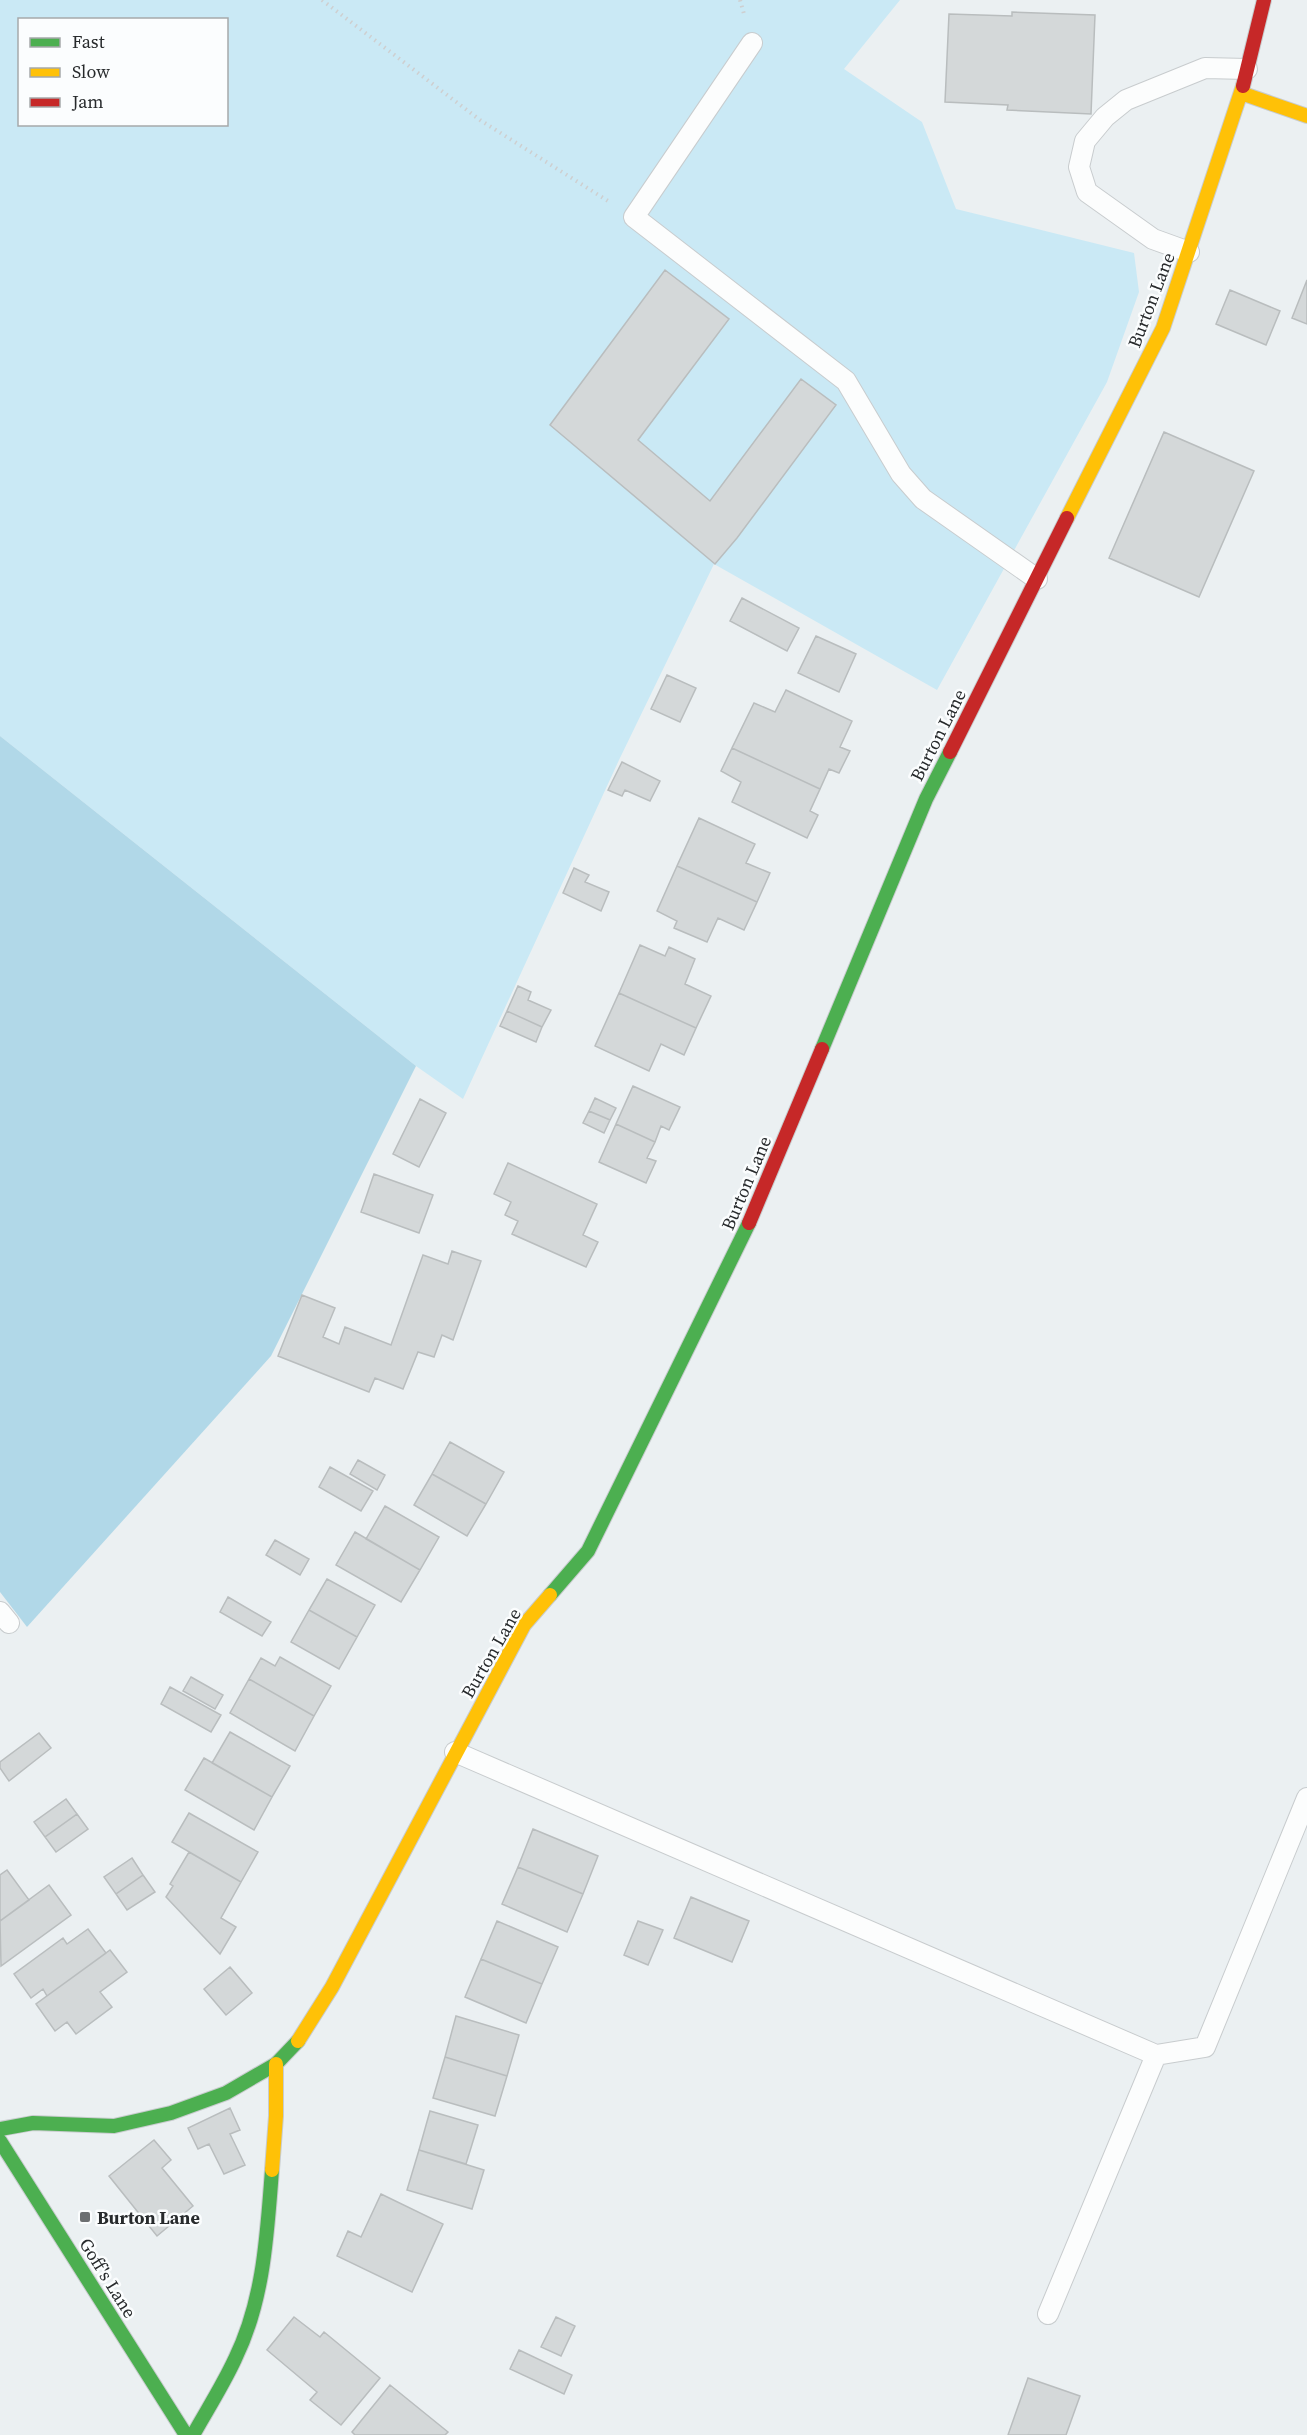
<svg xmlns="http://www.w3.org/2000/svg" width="1307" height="2435" font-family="'Source Serif 4',serif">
<rect width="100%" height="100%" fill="#ebf0f2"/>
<!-- green -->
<path fill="#cae9f5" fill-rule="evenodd" d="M0,0h900l-56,69 78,53 34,87 178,44 5,39 -32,90 -170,308 -223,-126 -95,196 -156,339 -47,-33 -416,-330zM20,20h206v104h-206z"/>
<!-- forest -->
<path fill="#b1d8e8" d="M0,736l416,330 -145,290 -244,271 -27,-35z"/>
<!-- building -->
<path fill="#d4d8d9" stroke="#b9bdbe" stroke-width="1.5" d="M1012,12l83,3 -4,99 -84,-4 1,-5 -63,-3 4,-88 63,2z
M665,270l64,49 -91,121 72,61 91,-122 35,26 -99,133 -22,26 -165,-139z
M1307,280v44l-15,-6z
M1230,290l50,21 -14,34 -50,-21z
M1164,432l90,39 -55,126 -90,-39z
M742,598l57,30 -12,23 -57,-30z
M816,636l40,18 -17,38 -41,-19z
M667,675l29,13 -16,34 -29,-13z
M786,690l66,31 -12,26 10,4 -11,22 -10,-4 -9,20 -88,-41 22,-45 21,9z
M732,748l88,41 -10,22 8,4 -11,23 -75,-36 9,-20 -20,-11z
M622,762l38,19 -10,20 -25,-11 -3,6 -14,-6z
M699,818l56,26 -9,19 24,10 -13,29 -80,-36z
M677,866l80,36 -13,28 -26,-12 -11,24 -33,-14 3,-7 -20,-10z
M574,868l15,7 -4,7 24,10 -8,19 -38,-18z
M640,945l25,11 4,-9 26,12 -10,25 26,12 -15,32 -77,-35z
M518,986l13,6 -3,8 23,10 -9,17 -35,-16z
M619,993l77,35 -12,27 -23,-11 -12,27 -54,-25z
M507,1011l35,16 -6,15 -36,-16z
M633,1086l47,21 -11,23 -8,-4 -6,16 -39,-18z
M595,1098l21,10 -6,12 -21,-9z
M420,1099l26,14 -27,54 -26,-13z
M589,1111l21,9 -6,13 -21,-10z
M616,1124l39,18 -8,16 9,3 -10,22 -47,-21z
M508,1163l89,41 -14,31 15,7 -12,25 -74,-33 6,-13 -13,-6 6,-13 -17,-8z
M374,1174l59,21 -14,38 -58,-21z
M452,1251l29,10 -28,79 -11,-5 -8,22 -16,-5 -15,37 -28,-11 -6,14 -91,-36 24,-61 33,13 -12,29 16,7 6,-17 46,18 32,-90 25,9z
M450,1442l54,30 -18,32 -54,-30z
M358,1460l27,15 -8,15 -27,-16z
M330,1467l43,24 -12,20 -42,-24z
M432,1474l54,30 -19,32 -53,-31z
M385,1506l54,31 -19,33 -54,-31z
M355,1532l65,38 -19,32 -65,-37z
M275,1540l34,19 -9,16 -34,-20z
M327,1579l48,26 -18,32 -48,-27z
M228,1597l43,25 -9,14 -42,-24z
M309,1610l48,27 -18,32 -48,-27z
M280,1657l51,29 -17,30 -65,-37 12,-21 14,8z
M191,1677l32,18 -8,14 -32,-18z
M249,1679l65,37 -19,35 -65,-38z
M170,1687l51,28 -10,17 -50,-28z
M230,1732l60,34 -18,31 -60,-34z
M39,1733l12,15 -42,33 -9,-13v-6z
M204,1758l68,39 -18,33 -69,-40z
M66,1799l11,15 -32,23 -11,-15z
M189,1813l69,39 -17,30 -69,-40z
M77,1814l11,15 -32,23 -11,-15z
M533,1829l65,27 -15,38 -65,-27z
M189,1852l52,30 -20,36 15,9 -16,27 -54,-57 7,-11 -3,-2z
M132,1858l11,17 -27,19 -12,-17z
M518,1867l65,27 -16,38 -65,-28z
M7,1870l22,30 -29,21v-46z
M143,1875l12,17 -28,18 -11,-16z
M49,1885l22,30 -70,51 -1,-45z
M691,1897l58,24 -17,41 -58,-24z
M497,1921l61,26 -16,37 -61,-25z
M638,1921l25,9 -15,35 -24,-10z
M88,1929l18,24 -59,43 -4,-7 -12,9 -17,-24 49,-36 4,6z
M110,1950l17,22 -27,20 12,15 -36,27 -9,-12 -12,9 -19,-27z
M481,1959l61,25 -16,39 -61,-26z
M230,1967l22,26 -26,22 -22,-26z
M456,2016l63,19 -12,41 -62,-19z
M445,2057l62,19 -12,40 -62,-18z
M230,2108l10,22 -10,4 15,31 -21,9 -15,-30 -11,5 -10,-21z
M430,2111l48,14 -12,39 -47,-14z
M154,2140l17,20 -9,8 31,38 -36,30 -48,-60z
M419,2150l65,20 -12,39 -65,-19z
M381,2194l62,30 -31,68 -75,-36 11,-25 13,6z
M294,2317l26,20 4,-5 56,46 -39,47 -31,-25 7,-8 -50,-42z
M556,2317l19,9 -14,30 -20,-9z
M519,2350l53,25 -8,19 -54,-25z
M1028,2378l52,18 -14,39h-58z
M390,2385l58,47 -3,3h-90l-3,-3z"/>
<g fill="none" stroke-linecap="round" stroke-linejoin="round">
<!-- lane casing -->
<g stroke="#c8ccce" stroke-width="22">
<path id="lane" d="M752,43l-118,174 212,164 55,93 22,25 114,80
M1189,252l-36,-13 -66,-47 -8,-25 6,-26 20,-24 21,-17 79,-32 42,1
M0,1612l9,11
M455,1752l701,303 49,-8 102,-249
M1048,2314l108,-259"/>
</g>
<!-- fast casing -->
<g stroke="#c8ccce" stroke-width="16">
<path id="fast" d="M822,1049l104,-250 24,-47
M550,1595l38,-44 161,-328
M0,2129l33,-6 81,3 57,-13 55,-20 50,-29 22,-23
M0,2141l186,294
M193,2435c14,-25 30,-50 42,-76 29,-59 32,-125 37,-189"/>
</g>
<!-- slow casing -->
<g stroke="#c8ccce" stroke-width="16">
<path id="slow" d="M1241,93l66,23
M1067,518l96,-190 80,-242
M298,2041l34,-54 192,-362 26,-30
M272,2170l4,-54v-52"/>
</g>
<!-- jam casing -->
<g stroke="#c8ccce" stroke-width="16">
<path id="jam" d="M1243,86l21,-86
M950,752l117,-234
M749,1223l73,-174"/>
</g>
<!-- path -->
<path stroke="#cecfd0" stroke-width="4" stroke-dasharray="1.5 4.5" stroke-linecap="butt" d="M322,0l158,120 128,81
M740,0l4,14"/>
<!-- lane -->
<use href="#lane" stroke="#fcfdfd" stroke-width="20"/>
<!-- fast -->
<use href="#fast" stroke="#4caf50" stroke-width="14"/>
<!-- slow -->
<use href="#slow" stroke="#ffc107" stroke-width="14"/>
<!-- jam -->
<use href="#jam" stroke="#c62828" stroke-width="14"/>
</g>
<!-- markers -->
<rect fill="#6c6f71" stroke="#fbfdfe" stroke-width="2" x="79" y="2211" width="12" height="12" rx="3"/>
<g text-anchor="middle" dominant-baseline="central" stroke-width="5" stroke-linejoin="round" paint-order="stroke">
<!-- street labels -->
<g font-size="18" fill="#272a2c" stroke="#fbfdfe">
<text transform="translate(1151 300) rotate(-69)">Burton Lane</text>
<text transform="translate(938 735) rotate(-63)">Burton Lane</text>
<text transform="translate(746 1183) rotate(-67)">Burton Lane</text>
<text transform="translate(491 1653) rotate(-60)">Burton Lane</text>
<text transform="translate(108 2278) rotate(58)">Goff's Lane</text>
</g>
<!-- poi labels -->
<g font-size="18" font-weight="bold" fill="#272a2c" stroke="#fbfdfe" text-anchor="start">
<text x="97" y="2217">Burton Lane</text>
</g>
</g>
<!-- legend -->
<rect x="18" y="18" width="210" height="108" fill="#fbfdfe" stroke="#a6a9aa" stroke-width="1.5"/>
<rect x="30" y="38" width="30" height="9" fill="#4caf50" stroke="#a6a9aa" stroke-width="1.5"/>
<text x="72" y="48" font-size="18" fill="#272a2c">Fast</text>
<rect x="30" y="68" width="30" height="9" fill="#ffc107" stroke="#a6a9aa" stroke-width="1.5"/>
<text x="72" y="78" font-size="18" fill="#272a2c">Slow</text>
<rect x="30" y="98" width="30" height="9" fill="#c62828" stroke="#a6a9aa" stroke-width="1.5"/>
<text x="72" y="108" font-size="18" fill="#272a2c">Jam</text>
</svg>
